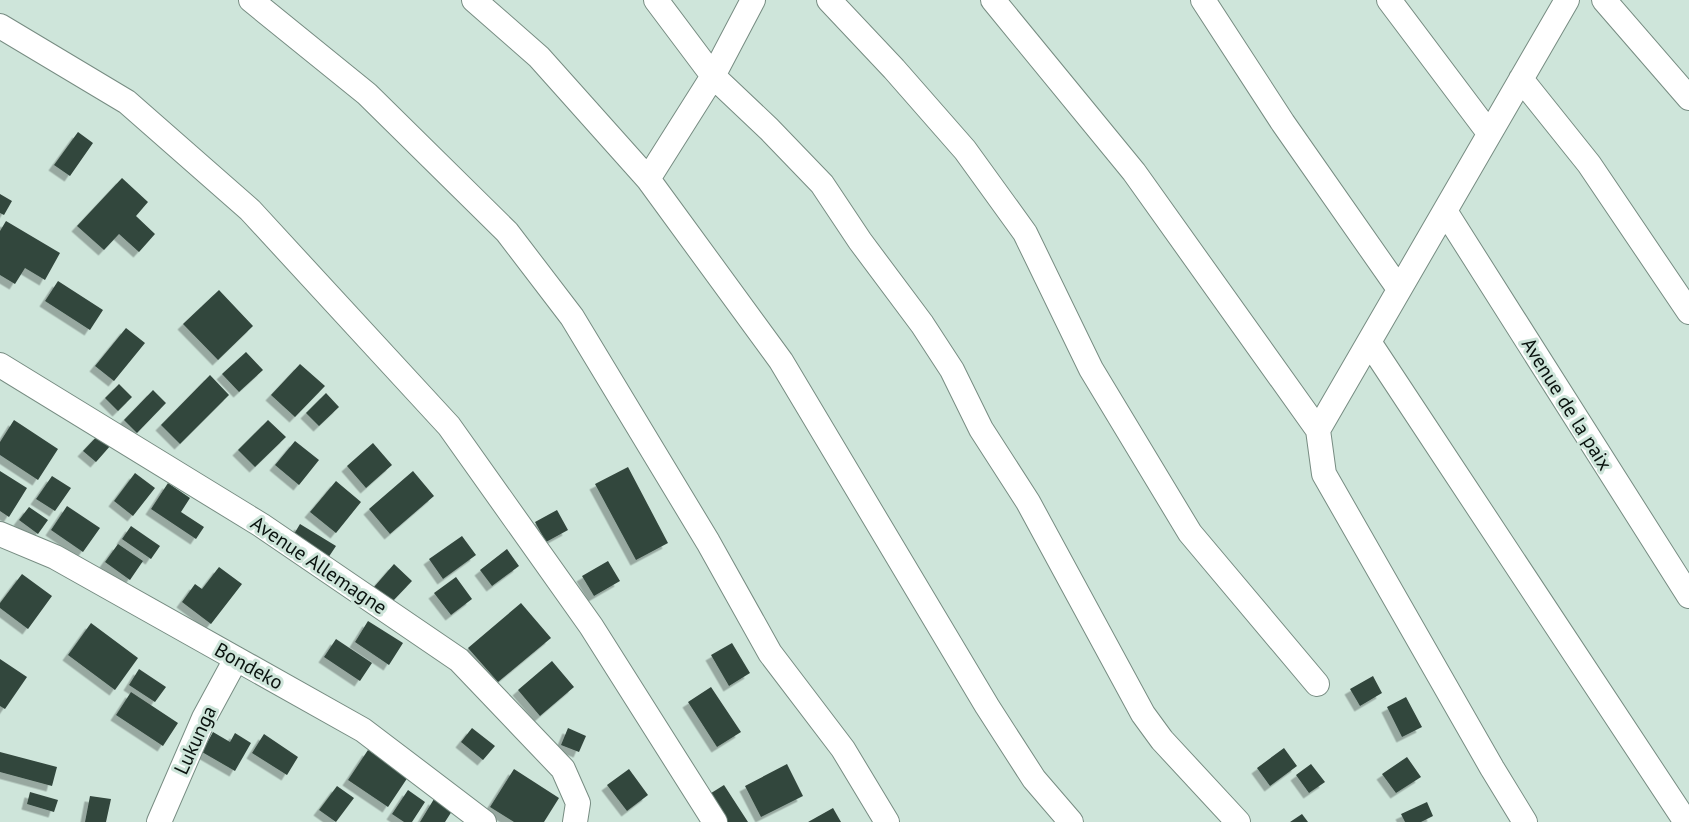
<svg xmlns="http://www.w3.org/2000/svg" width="1689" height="822" font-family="'PT Sans',sans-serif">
<defs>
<filter id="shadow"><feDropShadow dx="-5.5" dy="5.5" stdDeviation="0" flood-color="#0004"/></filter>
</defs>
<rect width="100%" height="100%" fill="#cee5da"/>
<!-- building -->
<path fill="#33463d" filter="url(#shadow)" d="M78,132l15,11 -23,33 -16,-11z
M122,178l26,24 -12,14 19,18 -16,18 -20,-18 -15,16 -27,-24z
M0,194l12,7 -8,14 -4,-2z
M6,221l54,32 -15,27 -20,-12 -10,16 -15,-9v-44z
M58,281l45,29 -13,20 -45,-29z
M219,290l34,36 -35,34 -35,-36z
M126,328l19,15 -31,38 -19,-15z
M246,352l17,18 -24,22 -17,-18z
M300,364l25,22 -30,31 -24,-22z
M210,375l19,20 -49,49 -19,-19z
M119,384l13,13 -14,14 -13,-13z
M153,390l13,13 -29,30 -13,-13z
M326,393l13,14 -20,19 -13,-13z
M14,420l44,29 -20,31 -38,-25v-13z
M268,420l18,17 -31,30 -17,-17z
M99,434l12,11 -15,17 -13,-11z
M295,441l24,19 -20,25 -24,-20z
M373,443l19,22 -26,23 -19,-22z
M628,467l40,76 -32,17 -41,-76z
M0,471l27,17 -18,29 -9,-6z
M413,471l21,25 -44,38 -21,-25z
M135,473l20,15 -22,28 -19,-15z
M52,476l19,12 -16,23 -19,-12z
M336,481l25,21 -25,31 -26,-21z
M168,483l22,15 -9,14 23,15 -8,12 -45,-30z
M67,506l33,22 -17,24 -32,-22z
M29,507l19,13 -10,14 -19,-14z
M557,510l11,20 -22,12 -11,-20z
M300,524l36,22 -10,15 -35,-22z
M131,526l29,20 -9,13 -29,-20z
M462,536l14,19 -33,24 -14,-20z
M118,544l25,17 -13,19 -25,-18z
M507,549l12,17 -27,20 -12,-16z
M608,561l12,20 -26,15 -12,-20z
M394,564l18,17 -21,22 -17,-16z
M219,567l23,17 -31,40 -29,-22 13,-18 7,5z
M22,574l30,22 -24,33 -28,-21v-5z
M456,577l16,22 -21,16 -17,-22z
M521,603l30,35 -53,44 -30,-34z
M368,621l35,22 -14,22 -34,-23z
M91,623l47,35 -23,32 -47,-35z
M336,639l36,24 -12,18 -36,-24z
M732,643l18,30 -21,13 -18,-31z
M0,659l27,18 -22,32 -5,-3z
M552,661l22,26 -34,29 -22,-26z
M139,669l27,18 -11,15 -26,-17z
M1373,676l9,17 -22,13 -10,-17z
M711,687l30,45 -24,15 -29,-45z
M131,692l47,31 -15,23 -47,-31z
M1406,697l16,30 -20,10 -15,-30z
M472,728l23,18 -12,14 -22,-18z
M568,728l18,8 -7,16 -18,-7z
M213,732l17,10 5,-9 16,10 -16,28 -33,-19z
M264,734l34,23 -11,18 -35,-22z
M1284,748l13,18 -27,20 -13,-18z
M368,750l40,27 -20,30 -40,-27z
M0,752l57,15 -5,19 -52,-14z
M1407,757l14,20 -25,16 -14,-19z
M787,764l16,32 -42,21 -16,-31z
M1311,764l14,18 -16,11 -13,-18z
M514,769l45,29 -15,24h-30l-24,-15z
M629,769l19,26 -21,16 -20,-26z
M724,785l24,37h-22l-18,-27z
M337,786l17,12 -18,24 -17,-12z
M408,790l17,12 -13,20h-8l-12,-8z
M30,792l28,8 -4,12 -27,-8z
M90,796l21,3 -5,23h-21z
M434,799l18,12 -7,11h-25z
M1427,802l6,14 -12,6h-16l-4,-8z
M833,808l8,14h-33z
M1302,814l6,8h-18z"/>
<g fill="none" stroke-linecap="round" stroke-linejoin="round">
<!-- street casing -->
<g stroke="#778c82" stroke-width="26">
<path id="street" d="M251,0l116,94 140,138 65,85 136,225 62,111 73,96 44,73
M474,0l65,57 109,122 133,182 206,345 47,73 37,43
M656,0l57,76 56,53 53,55 38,57 62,83 30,46 29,59 47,73 115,212 19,26 76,82
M829,0l65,69 71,81 60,83 66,136 99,164 127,151
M993,0l141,172 184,258 249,-430
M1203,0l80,123 116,166
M1389,0l100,133
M1604,0l85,98
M0,26l127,76 123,108 199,216 142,200 124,196
M1521,79l68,85 100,148
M648,179l65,-103 40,-76
M1445,211l244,385
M1369,342l317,480
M0,365l261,160 198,135 104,109 15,34 -3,19
M1318,430l6,44 168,294 33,54
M0,534l55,23 308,173 121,92
M159,822l45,-104 32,-59"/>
</g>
<!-- street -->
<use href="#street" stroke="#fff" stroke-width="24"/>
</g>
<g text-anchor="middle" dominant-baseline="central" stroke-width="6" stroke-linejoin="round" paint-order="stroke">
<!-- street labels -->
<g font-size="20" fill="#0a130f" stroke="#cee5da">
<text transform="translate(1567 404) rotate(58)">Avenue de la paix</text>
<text transform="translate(319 565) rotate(34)">Avenue Allemagne</text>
<text transform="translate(249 666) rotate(29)">Bondeko</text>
<text transform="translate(195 740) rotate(-65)">Lukunga</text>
</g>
</g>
</svg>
